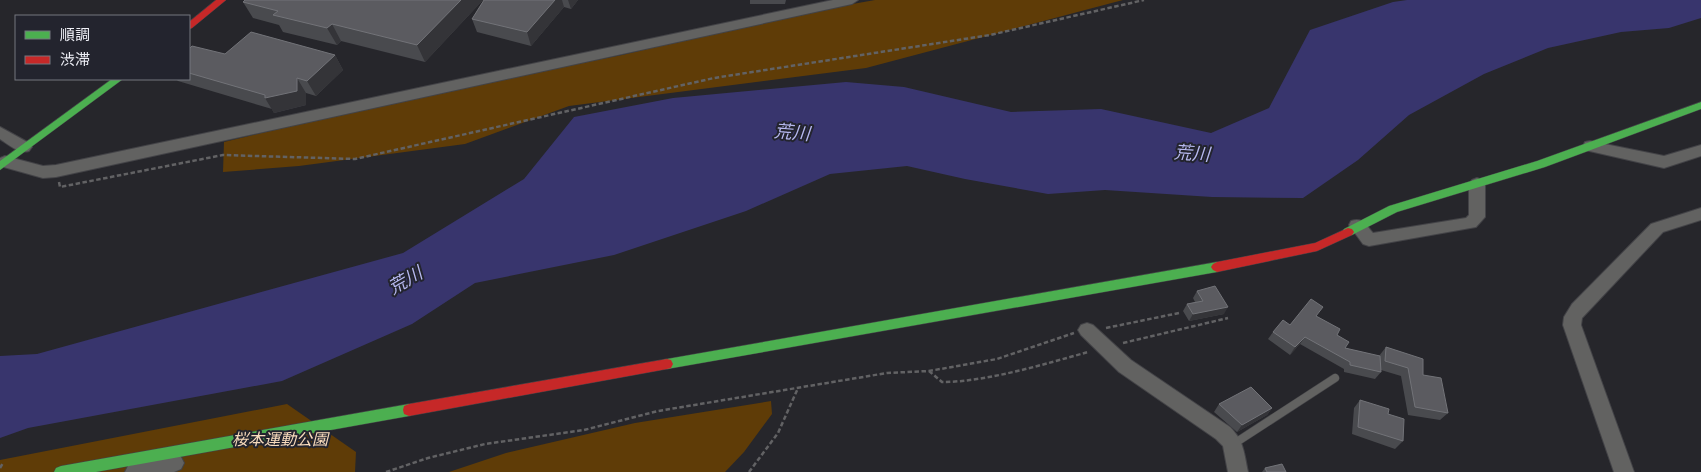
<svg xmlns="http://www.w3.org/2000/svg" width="1701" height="472" font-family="'Roboto Serif','Noto Sans JP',serif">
<rect width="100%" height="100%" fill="#26262b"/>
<!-- green -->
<path fill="#5f3c07" d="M875,0h248l-257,68 -297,38 -104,38 -166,22 -76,6 1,-30 176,-43 222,-44 163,-39z
M771,401l1,13 -28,38 -19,20h-276l57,-19 129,-30z
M287,404l69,48 -1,20h-355v-12z"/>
<!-- water -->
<path fill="#38356d" d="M1407,0h294v18l-32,10 -48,4 -73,16 -64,26 -75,41 -51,45 -55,38 -91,-1 -107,-7 -57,4 -83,-15 -58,-13 -77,8 -84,37 -132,44 -139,28 -63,41 -130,57 -254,47 -28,10v-82l37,-2 366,-101 121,-74 50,-62 99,-19 173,-16 58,5 107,25 90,-3 110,24 58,-25 41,-78 83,-28z"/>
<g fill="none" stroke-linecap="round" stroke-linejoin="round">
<!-- lane casing -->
<g stroke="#434347" stroke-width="9">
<path id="lane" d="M1232,445l103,-67"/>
</g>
<!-- street casing -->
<g stroke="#434347" stroke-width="2">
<path id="street" d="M833,0h25l-6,4 -796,173 -13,1 -43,-12v-8l5,-2 38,10 13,-1z
M0,127l29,16 3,4 -3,4c-10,3 -20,-6 -29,-12z
M1590,141l74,15 37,-11v11l-37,12 -79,-18 -2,-4 2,-4z
M1477,178l5,2 3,4v33l-9,10 -107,19 -6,-2 -14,-19 2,-4c12,-4 15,4 22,12l93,-15 3,-3v-31l3,-4z
M1701,208v12l-38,12 -81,86 -1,7 53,147h-20l-51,-147 1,-8 8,-13 79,-80z
M1087,323l6,2 38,35 99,67c14,14 14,26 18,45h-20l-5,-26 -7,-7 -97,-67 -38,-37 -3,-5 3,-5z
M174,454l7,3 3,6 -3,6 -7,3h-49l3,-6z"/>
</g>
<!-- fast casing -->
<g stroke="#434347" stroke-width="1">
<path id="fast" d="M112,79h11l-123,91v-9z
M1701,102v7l-156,58 -148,45 -45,23h-8l-2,-3 2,-3 45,-23 148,-45z
M1217,262l4,2 2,3 -2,3 -4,2 -550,97 -4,-1 -2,-4 2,-4 4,-1z
M409,404l5,2 1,4 -1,4 -5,2 -313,56h-42l2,-4 5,-2z"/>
</g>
<!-- jam casing -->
<g stroke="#434347" stroke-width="1">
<path id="jam" d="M216,0h10l-34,28 -3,1v-7z
M1348,228l4,1 2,3 -2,3 -35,16 -100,21 -4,-2 -2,-3 2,-3 4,-2 98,-19z
M667,359l4,1 2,4 -2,4 -4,1 -258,47 -5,-2 -1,-4 1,-4 5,-2z"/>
</g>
<!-- path -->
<path stroke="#626264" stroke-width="2.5" stroke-dasharray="4.5 2.5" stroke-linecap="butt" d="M59,182l1,5 163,-32 132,4 359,-81 276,-43 154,-35
M1106,328l73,-15
M1123,343l105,-25
M929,371l13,11c44,0 103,-18 146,-30
M0,468l3,-5
M386,472l42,-14 57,-14 99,-14 74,-19 229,-38 42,-2 68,-12 77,-26
M749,472l29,-39 20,-45"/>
<!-- lane -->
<use href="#lane" stroke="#626261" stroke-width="8"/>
<!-- street -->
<use href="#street" fill="#626261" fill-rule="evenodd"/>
<!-- fast -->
<use href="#fast" fill="#4caf50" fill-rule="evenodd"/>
<!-- jam -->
<use href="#jam" fill="#c62828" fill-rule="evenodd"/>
</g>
<!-- wall -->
<path fill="#494a4e" d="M483,0l-58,62 -84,-21 -4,4 -54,-13 -4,-7 -26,-7 -10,-16z
M484,0h94l-7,9 -7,-2 -33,39 -54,-14 -5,-13z
M750,0h36l-1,4h-35z
M189,49l36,5 110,1 8,15 -27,26 -10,-3v12l-32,8 -2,-4 -94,-28 -2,-2h13z
M1197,291l27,23 -35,7 -6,-10 4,-7 8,-2 -2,-4z
M1290,325l47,10 8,13 34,8 7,-9 37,28 25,38 -8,7 -32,-5 -7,-39 -20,-6v2l-6,7 -31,-7v-3l-44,-25 -10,11 -22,-16 5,-7z
M1360,400l28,14 15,27 -8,8 -43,-15 2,-26z
M1219,404l53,4 -5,7 -30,17 -23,-20z
M1265,468l21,4h-24z"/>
<!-- shaded-wall -->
<path fill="#343438" d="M461,0h22l-58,62 -8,-17z
M555,0h7l2,7 -33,39 -4,-14z
M568,0h10l-7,9z
M332,24l9,17 -4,4 -10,-17z
M335,55l8,15 -27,26 -9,-15z
M297,78l9,15v12l-32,8 -9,-15z
M1228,307l-4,7 -35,7 4,-7z
M1305,337l-5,7 -10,11 5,-8z
M1272,408l-5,7 -30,17 5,-7z"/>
<!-- building -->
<path fill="#5b5b60" stroke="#727378" d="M245,0h216l-44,45 -85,-21 -5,4 -54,-13 5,-4 -35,-9z
M484,0h71l-28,32 -55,-13z
M251,32l84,23 -28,26 -10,-3v13l-32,7v-3l-76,-22v-24l3,-3 33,8z
M1215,286l13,21 -35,7 -6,-10 16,-3 -6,-10z
M1311,299l12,8 -7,9 24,13 -3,6 12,7 -4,6 35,8 1,16 -31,-7v-3l-45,-25 -10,10 -22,-15 10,-12 7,5z
M1386,347l37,12v16l18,3 7,35 -33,-6 -7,-39 -23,-7z
M1251,387l21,21 -30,17 -23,-21z
M1360,400l29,9 -1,5 16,5 -1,22 -45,-14z
M1282,464l4,8h-19l-2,-4z"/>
<g text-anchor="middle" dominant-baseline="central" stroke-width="4" stroke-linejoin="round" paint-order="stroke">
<!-- park labels -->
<g font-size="16" font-style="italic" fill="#f8dbbc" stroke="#23242e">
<text x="280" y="439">桜本運動公園</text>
</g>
<!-- water labels -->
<g font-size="18" font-style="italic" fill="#b7b9f0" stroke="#23242e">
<text transform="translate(792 132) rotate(5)">荒川</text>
<text transform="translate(1192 153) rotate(4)">荒川</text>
<text transform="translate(405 280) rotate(-30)">荒川</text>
</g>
</g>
<!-- legend -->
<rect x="15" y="15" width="175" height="65" fill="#23242e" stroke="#75767e"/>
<rect x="25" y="31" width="25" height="8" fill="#4caf50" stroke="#75767e"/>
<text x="60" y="40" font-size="15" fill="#eff0f7">順調</text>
<rect x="25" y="56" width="25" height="8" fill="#c62828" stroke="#75767e"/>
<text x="60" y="65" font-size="15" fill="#eff0f7">渋滞</text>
</svg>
